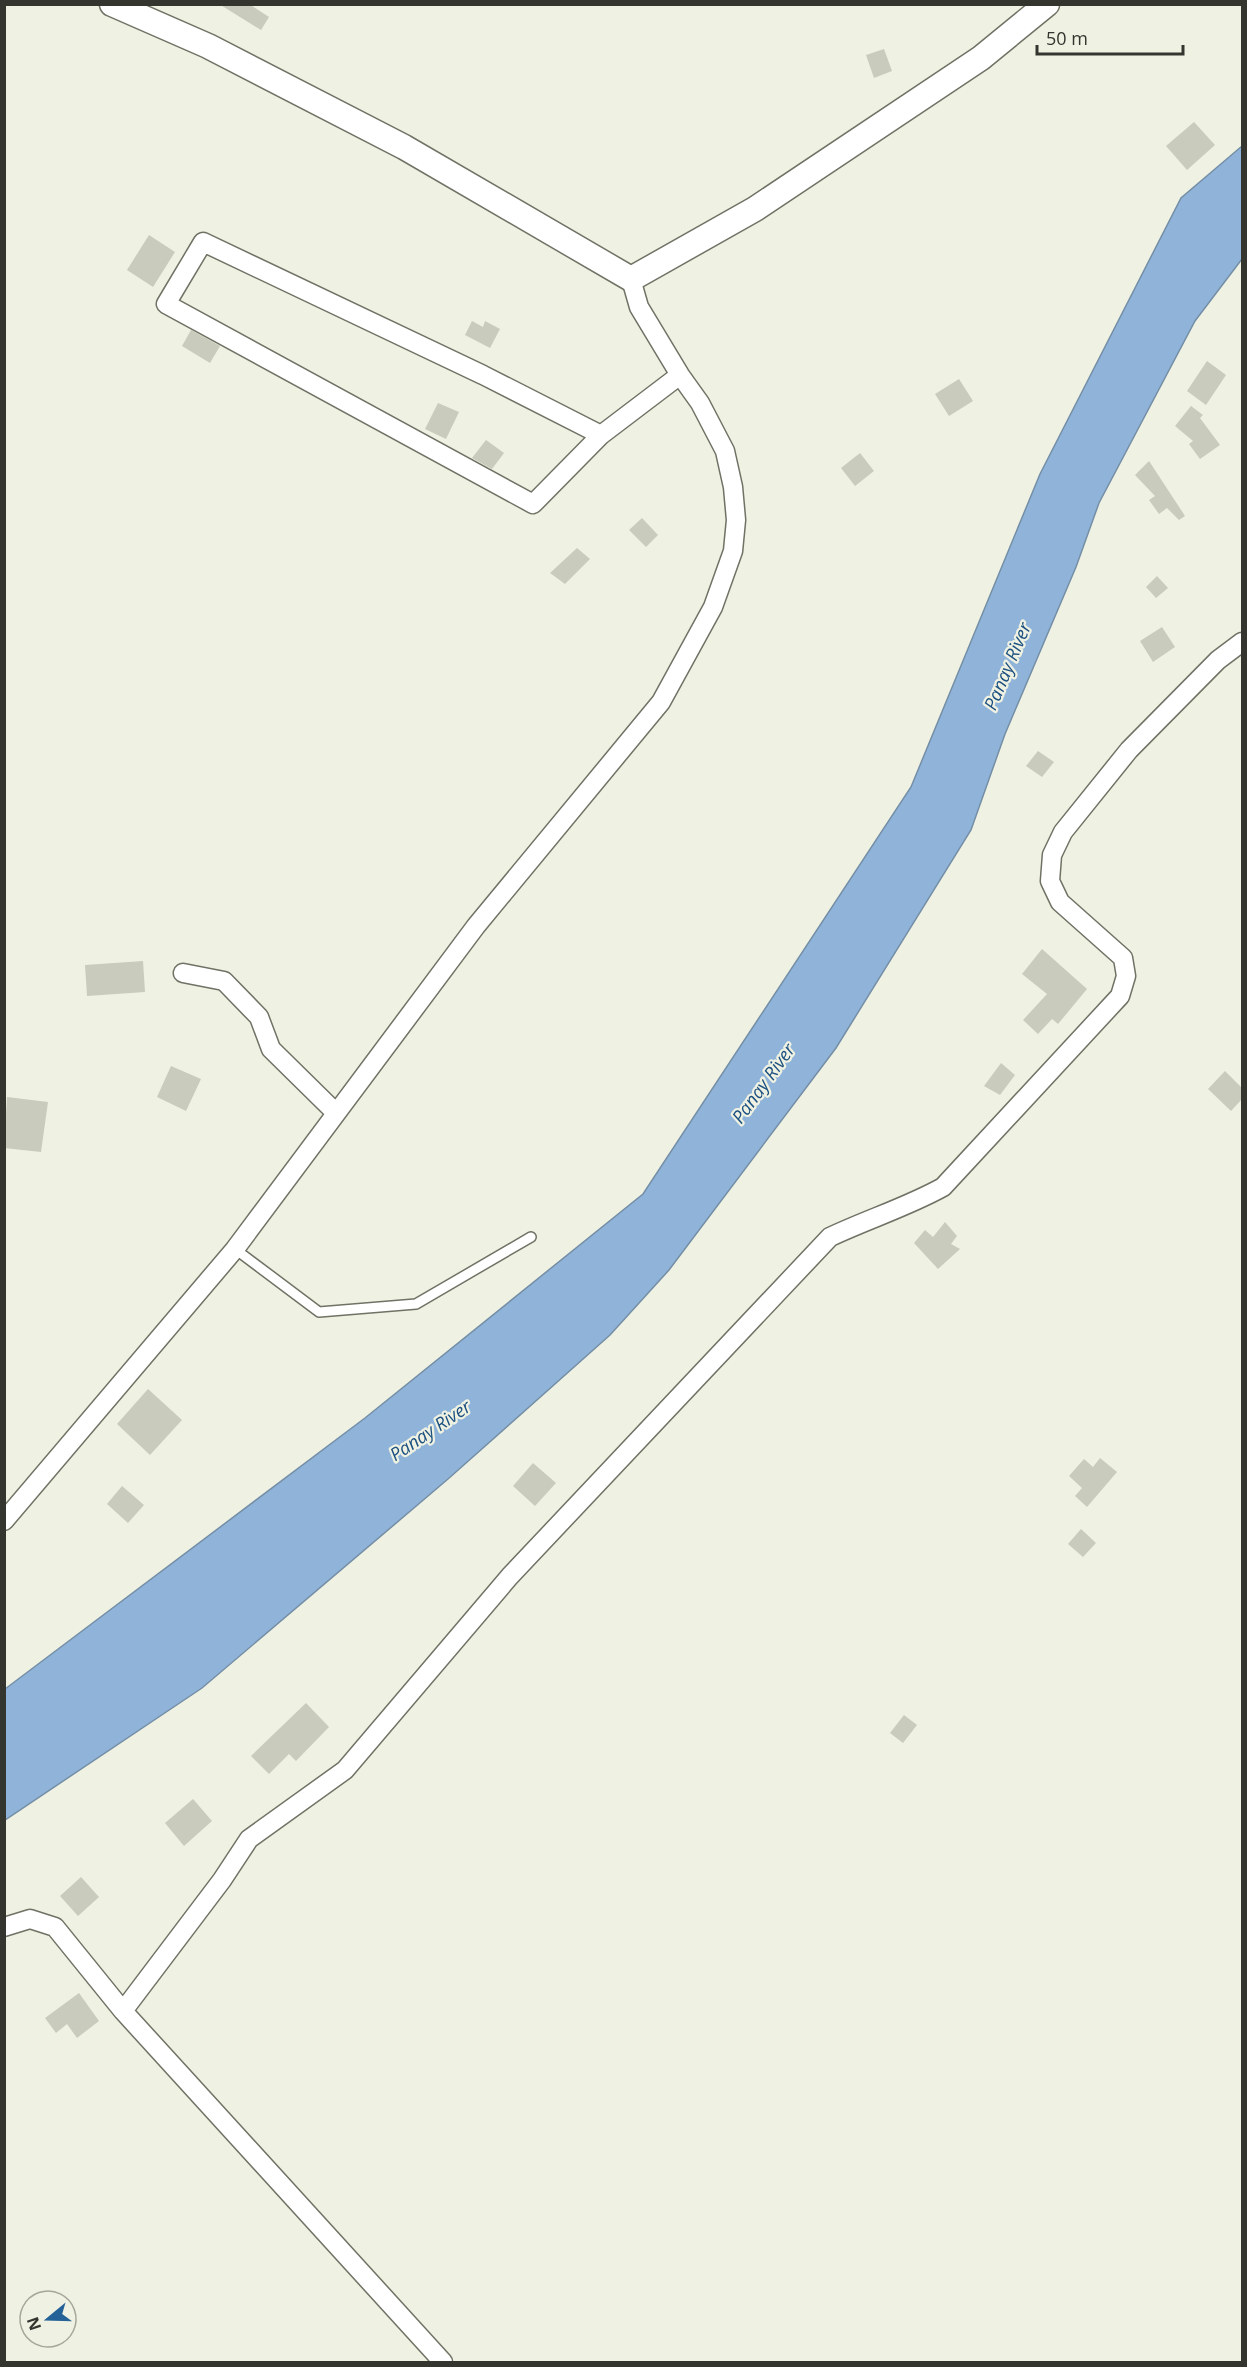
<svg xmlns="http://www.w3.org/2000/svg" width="1247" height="2367" font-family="'Open Sans',sans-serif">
<rect width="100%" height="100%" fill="#eff1e2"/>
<!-- water -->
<path fill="#90b4d9" stroke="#748ea6" stroke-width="1.5" d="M1242,146v113l-47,62 -96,182 -23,64 -71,167 -34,96 -135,218 -167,222 -59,65 -162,144 -246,209 -197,132v-131l360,-271 278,-224 268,-407 129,-313 141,-276z"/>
<!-- building -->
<path fill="#c9cbbc" d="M219,4h30l20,13 -8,13z
M884,49l8,22 -18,7 -8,-23z
M1194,122l21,23 -28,25 -21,-24z
M149,235l26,17 -22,35 -26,-17z
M472,321l11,6 2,-6 15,8 -10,19 -25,-13z
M191,330l29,16 -10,17 -28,-17z
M1207,361l19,14 -20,30 -19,-14z
M959,379l14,22 -24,15 -14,-22z
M438,403l21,9 -13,27 -21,-10z
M1191,406l12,9 -3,3 20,27 -20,14 -11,-15 4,-3 -18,-15z
M486,440l18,13 -12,16 -20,-11z
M860,453l14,18 -19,15 -14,-18z
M1149,461l36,55 -6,4 -12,-12 -8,6 -10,-14 6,-4 -20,-21z
M642,518l16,17 -12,12 -17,-17z
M577,548l13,11 -25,25 -15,-11z
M1157,576l11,12 -12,10 -10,-11z
M1162,627l13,20 -22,15 -13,-21z
M1038,751l16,11 -12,15 -16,-11z
M1042,949l45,40 -29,35 -6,-5 -14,15 -15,-14 24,-26 -25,-20z
M143,961l2,31 -58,4 -2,-31z
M1001,1063l14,12 -15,20 -16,-9z
M171,1066l30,13 -15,32 -29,-14z
M1225,1071l17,17v11l-11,12 -23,-22z
M7,1097l41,5 -7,50 -37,-4z
M945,1222l12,14 -6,8 9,5 -22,20 -24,-26 11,-13 8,7z
M148,1389l34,31 -32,35 -33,-31z
M1100,1458l17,14 -30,35 -12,-11 7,-8 -13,-12 15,-17 9,8z
M533,1463l23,20 -21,23 -22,-20z
M122,1486l22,19 -16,18 -21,-19z
M1081,1529l15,14 -13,14 -15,-13z
M306,1703l23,24 -33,34 -7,-7 -20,20 -18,-18z
M904,1715l13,10 -14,18 -13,-10z
M193,1799l19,22 -28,25 -19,-23z
M81,1877l18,20 -21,19 -18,-20z
M79,1993l20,28 -22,17 -10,-14 -11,9 -11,-15z"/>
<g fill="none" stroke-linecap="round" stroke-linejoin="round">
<!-- service casing -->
<g stroke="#707265" stroke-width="12">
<path id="service" d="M235,1249l84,63 97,-8 115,-67"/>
</g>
<!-- minor casing -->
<g stroke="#707265" stroke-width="21">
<path id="minor" d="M601,435l-118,-60 -280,-133 -37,62 367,200 68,-69 79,-60
M183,973l41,8 35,36 12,32 64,63
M4,1521l231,-272 241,-323 185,-224 52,-95 20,-56 3,-31 -3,-33 -8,-36 -25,-48 -20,-28 -41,-68 -8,-28
M4,1927l26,-8 25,8 68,84 320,351
M123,2011l99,-131 27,-41 96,-69 165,-194 320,-339c38,-18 77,-30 113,-50l177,-191 6,-20 -3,-18 -63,-56 -10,-21 2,-26 11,-23 66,-82 89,-90 24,-18"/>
</g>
<!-- tertiary casing -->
<g stroke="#707265" stroke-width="27">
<path id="tertiary" d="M112,4l96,42 196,101 227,132 124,-70 226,-151 66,-54"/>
</g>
<!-- service -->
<use href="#service" stroke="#fff" stroke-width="9"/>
<!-- minor -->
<use href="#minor" stroke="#fff" stroke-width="18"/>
<!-- tertiary -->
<use href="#tertiary" stroke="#fff" stroke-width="24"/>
</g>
<g text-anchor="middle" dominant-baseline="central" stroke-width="4.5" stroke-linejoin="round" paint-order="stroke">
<!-- water labels -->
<g font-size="18" font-style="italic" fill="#1b5080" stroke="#eff1e2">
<text transform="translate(1007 666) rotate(-67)">Panay River</text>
<text transform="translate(763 1083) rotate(-54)">Panay River</text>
<text transform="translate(430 1430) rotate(-34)">Panay River</text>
</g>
</g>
<!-- border -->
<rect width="1247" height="2367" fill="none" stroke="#34352f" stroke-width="12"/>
<!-- north arrow -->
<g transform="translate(48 2319) rotate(251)"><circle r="28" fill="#eff1e2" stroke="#a4a69a" stroke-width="1.5"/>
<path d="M0-4.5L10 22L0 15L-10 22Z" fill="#246298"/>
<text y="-9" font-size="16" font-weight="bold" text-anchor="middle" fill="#34352f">N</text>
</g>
<!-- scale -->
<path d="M1037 45v9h146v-9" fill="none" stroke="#34352f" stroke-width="3"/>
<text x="1046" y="45" font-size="18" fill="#34352f" stroke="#eff1e2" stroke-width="4.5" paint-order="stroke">50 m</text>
</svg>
